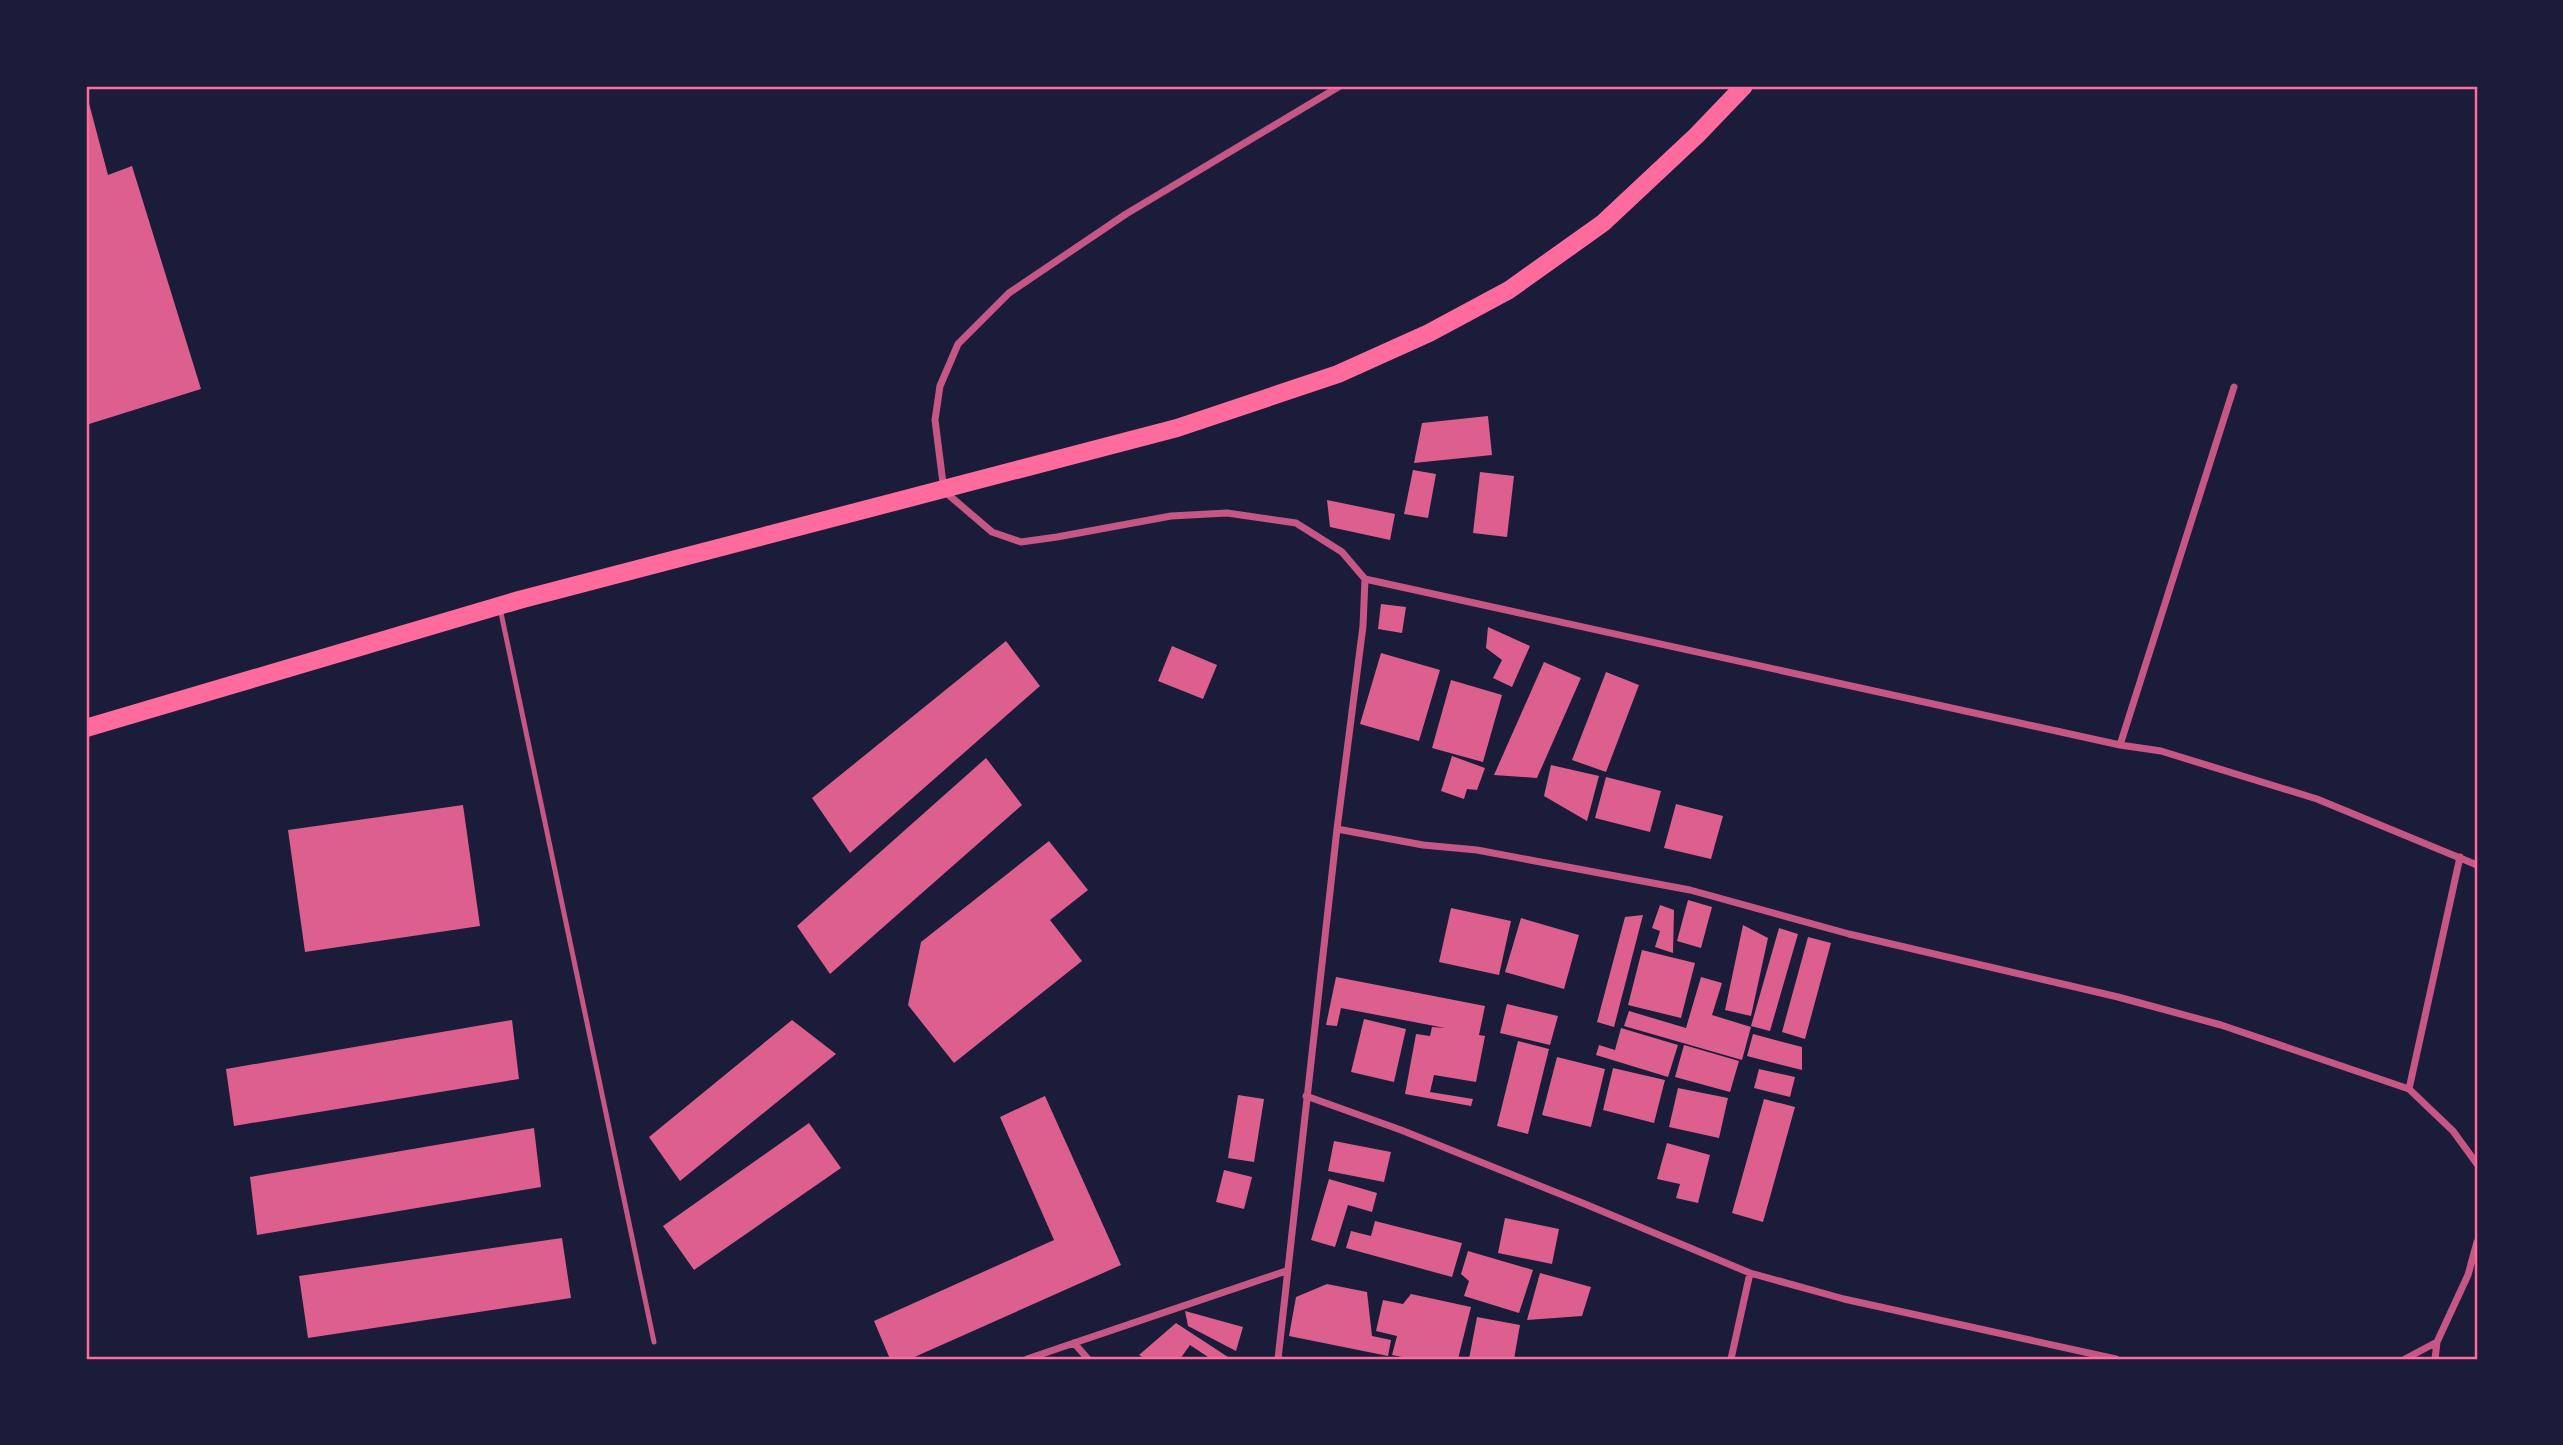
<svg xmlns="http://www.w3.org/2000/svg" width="2563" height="1445" font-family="'DejaVu Sans',sans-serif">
<rect width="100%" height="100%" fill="#1b1b3a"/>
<!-- building -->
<path fill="#dd5f8e" d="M86,92l22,83 24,-9 69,223 -115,36z
M1488,416l4,39 -78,8 8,-40z
M1413,470l23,4 -8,44 -24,-4z
M1480,472l34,4 -7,61 -34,-4z
M1327,500l68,14 -5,26 -60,-13z
M1381,604l25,3 -4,26 -24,-4z
M1488,627l42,19 -18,41 -19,-9 9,-18 -16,-12z
M1006,641l34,45 -190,167 -38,-55z
M1172,646l45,19 -14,34 -45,-18z
M1381,653l59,17 -21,71 -59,-17z
M1544,662l37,16 -44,100 -43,-3z
M1606,672l33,13 -33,87 -34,-12z
M1451,680l51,15 -19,67 -51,-14z
M1452,756l33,12 -8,22 -10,-1 -3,10 -23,-8z
M986,758l36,47 -192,169 -33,-48z
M1551,765l48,11 -12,45 -43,-25z
M1606,777l55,14 -11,41 -55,-14z
M1676,804l47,12 -12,43 -47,-11z
M463,805l17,121 -175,26 -17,-122z
M1049,841l39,49 -38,30 32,41 -128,102 -46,-58 13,-63z
M1688,900l24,7 -11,41 -24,-7z
M1660,905l14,5 -1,43 -18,-6 5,-16 -8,-3z
M1451,908l60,13 -12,54 -60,-13z
M1643,915l-29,112 -17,-5 28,-105z
M1521,918l58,17 -15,54 -59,-17z
M1743,925l25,13 -17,78 -26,-6z
M1779,928l19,6 -28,97 -19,-5z
M1808,937l23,6 -26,96 -23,-7z
M1642,950l53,13 -14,55 -53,-13z
M1336,977l149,29 -6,29 6,1 -9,46 -42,-7 -4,17 43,7 -2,7 -66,-12 11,-60 14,2 2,-9 13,1 -104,-20 -4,18 -11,-1z
M1701,977l21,6 -10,32 39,12 -9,33 -118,-34 5,-15 57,17z
M1507,1004l51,12 -8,29 -50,-12z
M1364,1019l42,10 -12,53 -43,-10z
M512,1020l7,59 -285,47 -8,-57z
M792,1020l44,34 -156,127 -31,-44z
M1621,1028l57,17 -10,32 -72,-22 3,-10 16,5z
M1753,1034l49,13v23l-55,-14z
M1518,1041l31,8 -21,85 -31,-8z
M1684,1045l55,16 -9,31 -55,-15z
M1557,1057l48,12 -14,58 -49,-12z
M1613,1068l52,12 -11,43 -51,-13z
M1759,1069l36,8 -5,20 -36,-9z
M1678,1088l50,10 -9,40 -50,-11z
M1238,1095l26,4 -10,63 -26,-4z
M1045,1096l76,169 -211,94h-20l-16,-38 180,-81 -54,-123z
M1764,1099l31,8 -32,115 -31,-9z
M809,1123l32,45 -147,102 -31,-44z
M534,1128l7,59 -284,48 -7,-58z
M1334,1141l57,11 -7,30 -56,-11z
M1667,1143l43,12 -12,48 -22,-5 4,-14 -23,-5z
M1224,1170l28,7 -8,32 -28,-7z
M1329,1179l48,14 -5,19 -24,-7 -13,42 -24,-7z
M1505,1218l54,11 -7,35 -54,-11z
M1375,1221l87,22 -10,34 -106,-29 5,-17 20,5z
M562,1238l9,60 -263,40 -9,-62z
M1468,1251l65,19 -14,43 -55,-17 5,-15 -8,-7z
M1540,1273l51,14 -9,29 -55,4z
M1327,1284l40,8 5,44 19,4 -3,16 -99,-20 7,-39z
M1411,1294l60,13 -13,52h-46l-20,-4 5,-19 -21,-5 7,-31 20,4z
M1185,1311l58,16 -7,24 -48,-25z
M1477,1317l43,8 -6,34h-45z
M1176,1323l55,36h-20l-21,-14 -10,14h-34l-7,-4z"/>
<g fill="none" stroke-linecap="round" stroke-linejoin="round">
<!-- service -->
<path stroke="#c65784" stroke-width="5" d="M500,608l154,734"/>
<!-- minor -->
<path stroke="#c65784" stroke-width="7" d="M1340,86l-214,128 -117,79 -51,51 -18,42 -5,34 9,71 48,41 29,10 36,-5 114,-21 56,-3 69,10 46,29 23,27 755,166 41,6 156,48 160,66
M2120,745l114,-358
M1337,829l86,16 54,5 213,40 159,44 269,63 103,28 188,64 44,42 24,33
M2409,1089l51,-232
M1306,1096l95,34 184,74 165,69 94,26 272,60
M1074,1343l14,16
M1027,1359l259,-88
M1278,1359l59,-530 26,-203 2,-47
M1731,1359l19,-86
M2405,1359l32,-17
M2435,1359l2,-17 31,-67 9,-33"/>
<!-- primary -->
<path stroke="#ff6b9d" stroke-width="18" d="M86,728l433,-128 658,-172 161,-54 91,-41 80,-43 94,-67 94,-88 47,-49"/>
</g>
<!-- border -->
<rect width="2563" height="1445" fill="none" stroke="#1b1b3a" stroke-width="175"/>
<rect x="88" y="88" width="2388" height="1270" fill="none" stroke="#ff6b9d" stroke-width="2.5"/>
</svg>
